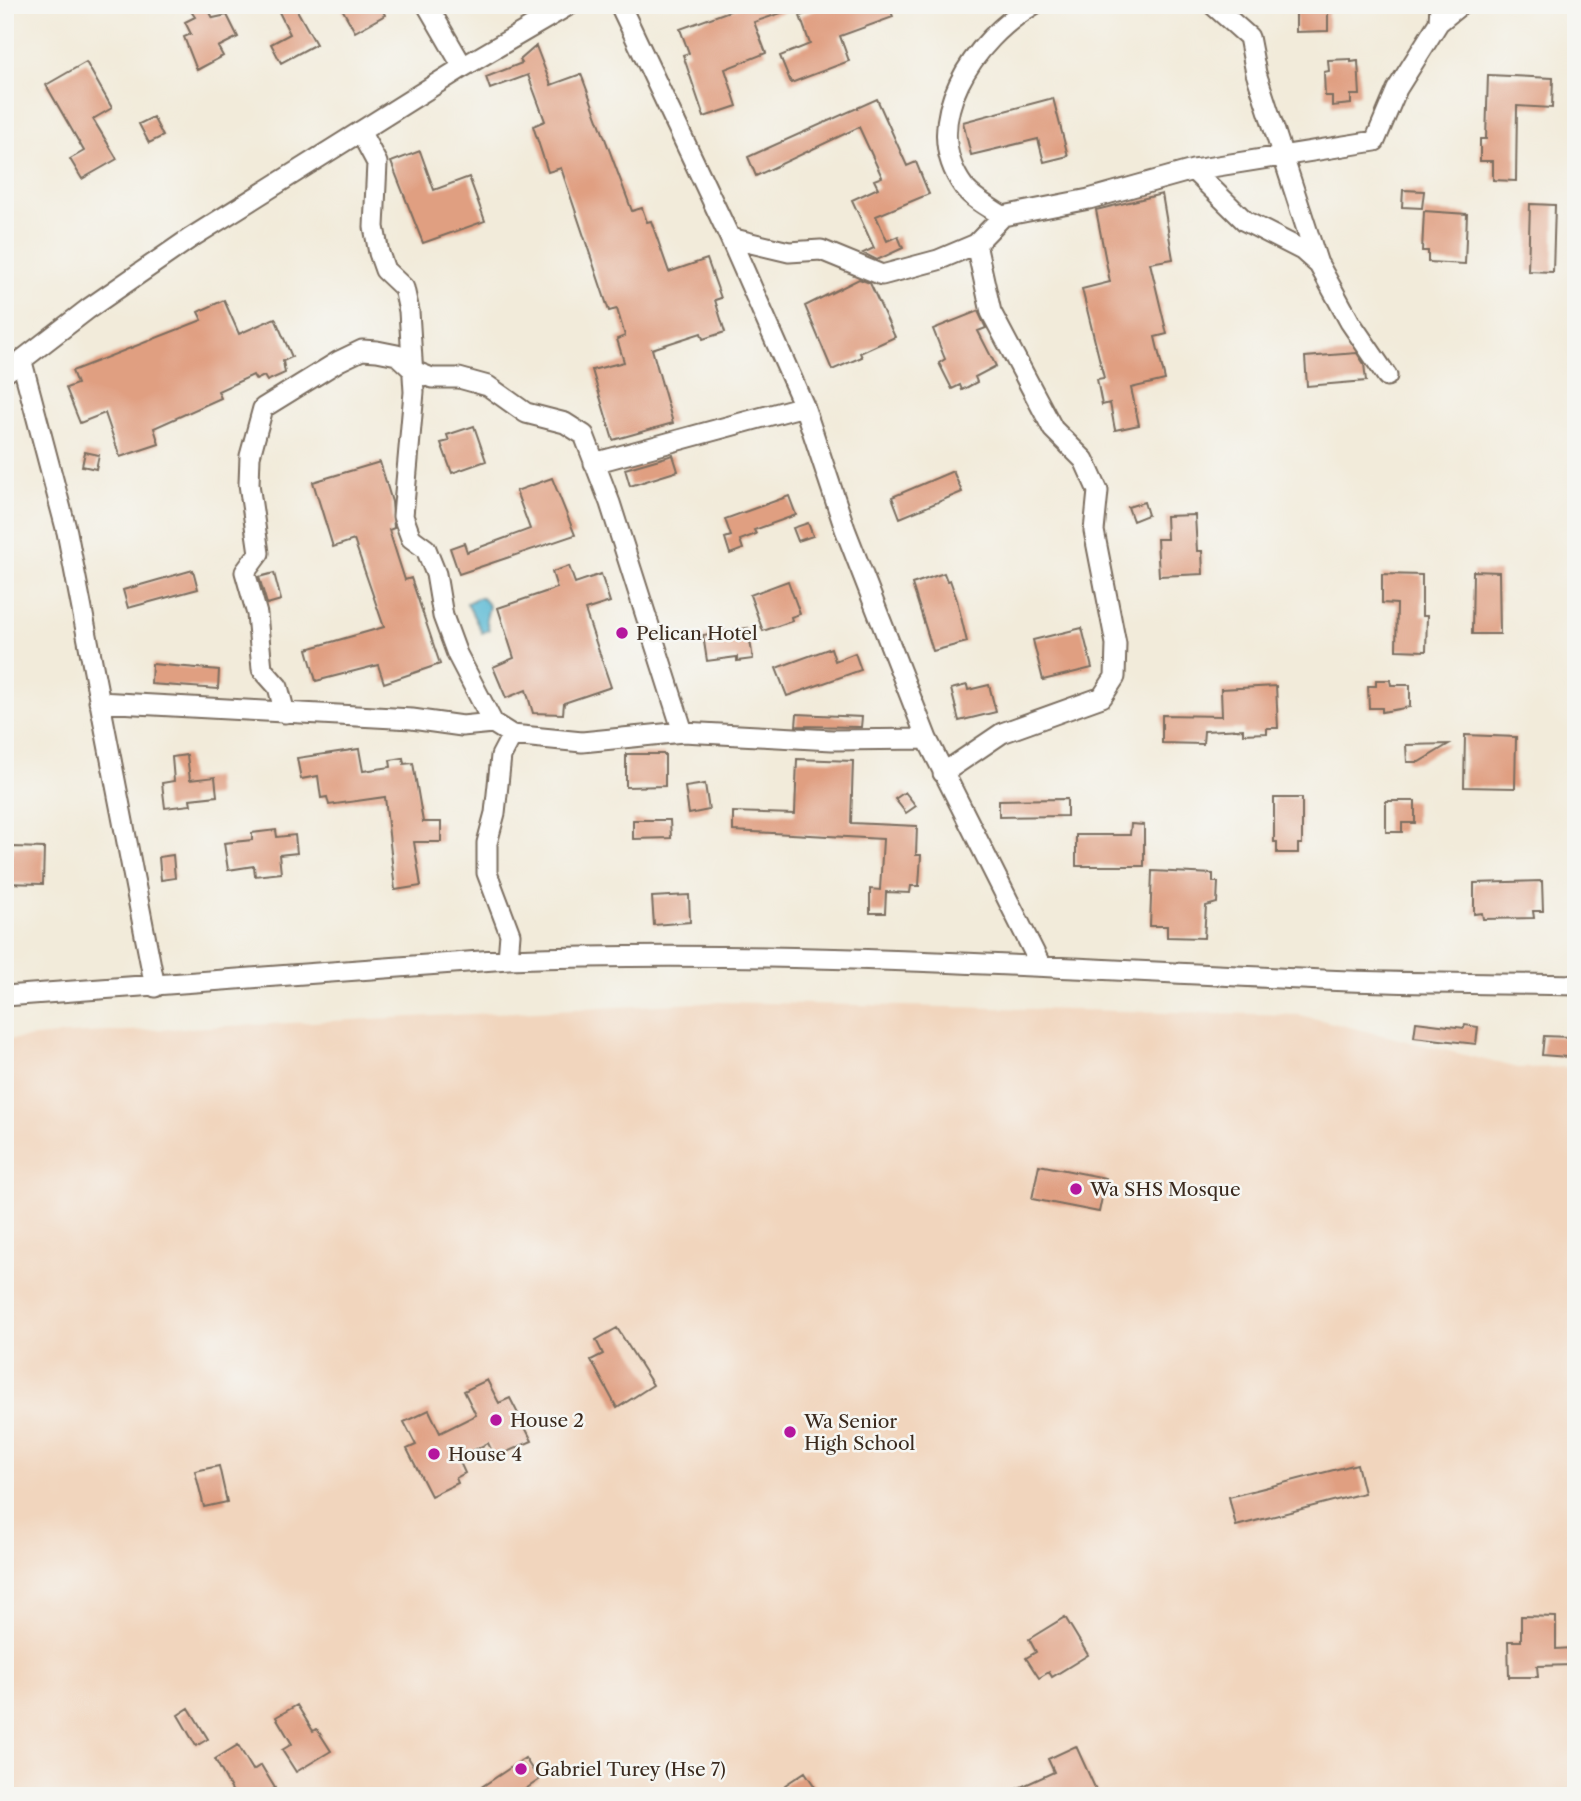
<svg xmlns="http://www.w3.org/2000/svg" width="1581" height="1801" font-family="'Libre Caslon Text',serif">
<rect width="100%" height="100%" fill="#f6f6f2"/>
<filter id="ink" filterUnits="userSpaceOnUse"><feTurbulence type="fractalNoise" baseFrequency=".0143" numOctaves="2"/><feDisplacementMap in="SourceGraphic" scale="14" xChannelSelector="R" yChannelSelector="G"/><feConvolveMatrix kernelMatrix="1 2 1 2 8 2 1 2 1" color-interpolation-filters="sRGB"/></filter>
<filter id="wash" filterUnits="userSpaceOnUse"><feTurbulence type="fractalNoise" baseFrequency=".00686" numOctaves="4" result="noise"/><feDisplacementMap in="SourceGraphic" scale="28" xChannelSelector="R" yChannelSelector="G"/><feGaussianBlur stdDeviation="1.57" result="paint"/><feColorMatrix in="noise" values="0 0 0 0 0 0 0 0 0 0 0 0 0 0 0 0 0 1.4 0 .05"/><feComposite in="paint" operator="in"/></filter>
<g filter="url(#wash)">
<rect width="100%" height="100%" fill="#f2ebda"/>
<!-- built -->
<path fill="#f1d5bd" d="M720,1002l580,13 218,53 58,-1v729h-1571v-756l63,-6z"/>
<!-- water -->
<path fill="#55b7d3" stroke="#487078" stroke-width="2" d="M477,598h5l7,8 -3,13 3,11 -7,3 -15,-30z"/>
<g id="blocks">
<!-- building -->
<path fill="#e09f81" d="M202,5h4l7,13 14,-3 11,22 -20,10 5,9 -26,14 -13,-33 7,-3 -6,-12 10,-5 -4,-6z
M294,5l22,39 -35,19 -10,-19 19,-10 -11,-22z
M340,5h40l5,10 -30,17z
M746,5h50v3l-42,14 12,31 -41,16 12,37 -33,11 -21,-62 6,-2 -9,-24z
M828,5h61l4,12 -53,19 9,25 -58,22 -11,-27 30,-12 -10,-28z
M1296,5h32v26l-32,1z
M536,46l15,39 30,-11 51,137 10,-3 5,14 4,-1 18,51 38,-13 14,39 -6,2 10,32 -22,7 -2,-6 -49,16 21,74 -60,17 -21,-70 32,-8 -7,-23 8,-3 -8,-27 -8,2 -48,-143 -13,4 -15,-46 12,-5 -17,-46 -38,14 -4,-12 36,-14 -2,-3z
M1351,59v3l7,-1 2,34h-9v9l-19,2v-10h-7l-1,-24 5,-1 -1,-11z
M86,62l26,46 -19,11 24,40 -35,20 -12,-20 14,-8 -38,-66z
M1488,75l65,3 -1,30 -35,-2 -1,75 -23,-1v-19h-13v-22h6z
M1053,98l15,58 -24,6 -6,-23 -67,16 -8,-33z
M877,99l30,67 9,-4 13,32 -53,22 11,25 11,-5 5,12 -26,12 -14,-7 11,-5 -22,-48 26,-12 -4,-8 8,-3 -23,-50 -103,49 -8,-19z
M153,117l10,19 -14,7 -10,-19z
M420,151l14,39 35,-13 16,44 -62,22 -32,-81z
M1403,190l21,1 -2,17 -20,-1z
M1162,194l11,65 -23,4 17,71 -12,3 10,43 -34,8 8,37 -24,5 -5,-27 -8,2 -5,-26 7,-1 -22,-89 28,-7 -14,-72z
M1530,204l25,1 -2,67 -25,-1z
M1424,211l43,3 -2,50 -37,-2v-11h-6z
M859,279l11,4 25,54 -35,16 2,4 -30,13 -27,-64z
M224,300l15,34 36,-16 17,39 -9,4 2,12 -18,8 -3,-5 -8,4 -3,-5 -35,16 3,7 -67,30 5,16 -39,13 -15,-44 -25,10 -14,-35 11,-4 -5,-13 130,-51 -4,-8z
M978,311l8,17 -8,3 18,35 -21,11 2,5 -15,8 -2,-5 -8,4 -13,-26 6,-4 -12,-30z
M1357,353l7,11 2,17 -59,5 -2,-29z
M474,426l12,35 -34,12 -11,-30 8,-2 -2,-6z
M85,452l14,3 -3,14 -14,-3z
M673,455l5,16 -48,15 -5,-17z
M380,462l12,40 2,26 -5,2 16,50 6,-2 29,86 -56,19 -6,-18 -62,16 -9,-32 77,-22 -30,-87 -21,7 -20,-65z
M953,471l9,21 -62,26 -8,-21z
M552,478l23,57 -116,39 -9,-26 14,-5 3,9 63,-23 -14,-38z
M789,496l7,19 -42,15 2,4 -16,6 3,9 -13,5 -5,-16 6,-2 -6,-17z
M1144,502l4,13 -15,6 -5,-14z
M1195,515l2,36h5l1,23 -44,2 -2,-37h10l-1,-23z
M808,523l5,13 -15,5 -5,-13z
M569,566l6,17 26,-9 9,28 -25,8 26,77 -47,16 -1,11 -30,-1 -7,-23 -20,8 -13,-31 21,-9 -16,-50 59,-20 -5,-16z
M193,570l5,19 -70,19 -5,-18z
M1473,571l26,1 1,62h-28z
M274,573l7,27 -14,4 -8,-27z
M944,573l3,8 3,-1 7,20 10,42 -34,9 -21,-67z
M1382,574l40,1v41h5l-1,35 -30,-1 1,-46 -15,-1z
M788,581l12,33 -9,3 1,4 -29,10 -13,-36z
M748,628l5,31 -16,2v-4l-30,4 -4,-26z
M1082,628l10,40 -49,12 -10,-40z
M831,648l4,13 20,-8 6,17 -74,26 -11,-28z
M152,664l67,6 -1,19 -67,-5z
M1376,680h14l1,5h19v22l-28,5v-4h-13l-1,-22h8z
M967,685l1,5 21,-5 7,27 -37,9 -8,-32z
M1276,686l2,42h-11v5l-24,1v-5l-39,2 -1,13 -41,-1v-28l60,1 -1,-27z
M797,714l65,3 -1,10 -65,-1z
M1465,735l51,2 -1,51 -51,-1z
M1449,744l-30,18h-12l-1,-17z
M359,749l4,22 28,-4 -1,-7 13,-2 1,6 9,-1 10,59h18v20h-27l7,44 -26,4 -10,-93 -56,8 -2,-8 -6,1 -3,-22 -17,3 -4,-21z
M626,754h39v32l-39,1z
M187,755l3,25 25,-3 2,19 -27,3 1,6 -26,3 -3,-25 12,-2 -2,-24z
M797,759l56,2 -2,62 66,3 -1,29h5l-2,31h-8l-1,7 -24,-1 -1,21h-15v-24l10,1 3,-51 -150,-8v-19l62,2z
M705,784l4,26 -20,4 -4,-27z
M905,792l11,14 -10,7 -11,-14z
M1274,798h28v46h-4v9h-21v-11h-3z
M1067,799v17l-68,1v-17z
M1386,801h29v22h-13v9h-16z
M633,820h37l1,18 -38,1z
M1131,824l13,1v41h-68v-31h54z
M276,830l1,7 18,-2 2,18 -18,2 2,18 -26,3 -1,-10 -26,4 -4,-27 28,-3v-7z
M13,847l31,1 -1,36 -38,-1v-30h7z
M173,855l2,23 -14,2 -2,-23z
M1152,871l61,3v8h5l-1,21 -11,3 -2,32 -37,-1v-11h-17z
M1542,881l1,30h-10l1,7 -51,1 -1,-6 -8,1v-31z
M689,895l1,27 -36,3 -2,-28z
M1416,1022l48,6 1,-3 13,2 -2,17 -62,-7z
M1544,1036l25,1 -1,20 -26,-2z
M1039,1165l67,13 -7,34 -67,-13z
M617,1328l36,57 -36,23 -26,-48 12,-6 -7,-14z
M487,1380l12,23 11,-5 22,43 -37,16 -7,-14 -30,15 7,15 -9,5 2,5 -27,13 -24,-47 9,-4 -12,-23 25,-12 11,23 36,-18 -12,-24z
M1357,1464l7,29 -128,33 -7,-29z
M219,1466l8,36 -23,5 -9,-36z
M1521,1616l35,1v32l17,-1v17l-36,1 1,11h-29l-1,-36h13z
M1065,1617l23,38 -36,22 -3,-5 -10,6 -13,-20 10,-6 -7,-13z
M297,1705l16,26 4,-2 14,22 -35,21 -14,-22 10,-6 -16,-27z
M189,1708l19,31 -12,7 -18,-31z
M238,1745l15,25 8,-5 14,23 -12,8h-28l-20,-37z
M1076,1746l21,46 -8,4h-88l53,-24 -6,-13z
M525,1758l14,22 -24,16h-47z
M805,1772l16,24h-30l-6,-11z"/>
</g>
</g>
<g filter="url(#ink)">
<use href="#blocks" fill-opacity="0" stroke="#7b6e60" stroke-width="2"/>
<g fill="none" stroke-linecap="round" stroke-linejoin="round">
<!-- street casing -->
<g stroke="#7b6e60" stroke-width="23">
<path id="street" d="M427,5l36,62
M620,5l110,233 74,168 41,123 82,210 114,227
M1213,5l36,32 7,36 62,191
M1439,22l21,-17
M361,133l16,30 -3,64 5,26 6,17 19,18 5,23 5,81 -11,124 8,22 15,11 10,25 7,42 14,38 36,69
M1193,170l52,51 57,29 17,15 31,57 37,54
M1003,216c-13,-8 -30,-17 -39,-29 -48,-66 12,-149 69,-182
M730,238l59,14 32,-2 61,25 56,-15 38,-16 27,-28 86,-17 104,-29 182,-29 22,-52 42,-67 1,-17
M22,362l45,170 88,455
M5,373l83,-64 101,-70 274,-172 106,-62
M594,463l210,-57
M99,702l313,17 50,7 31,-3 19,12 70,7 101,-10 149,8 95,-1
M285,713l-7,-26 -16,-18 -5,-55 -12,-42 14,-19 -10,-69 1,-28 13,-48 76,-47 23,-11 15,1 20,4 17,16 18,7h27l29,8 38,27 39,10 19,12 26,68 73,229
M943,773l59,-40 100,-36 13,-20 1,-33 -22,-113 4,-40 -14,-31 -31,-31 -62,-117 -15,-68
M508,959l2,-25 -23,-61v-30l8,-30 6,-57 11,-21
M5,996l503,-37c265,-10 529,8 794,20 91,5 183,4 274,6"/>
</g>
<!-- street -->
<use href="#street" stroke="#fff" stroke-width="19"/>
</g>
</g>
<!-- markers -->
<g fill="#b5179e" stroke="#f6f6f2" stroke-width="2.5">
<circle cx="622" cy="633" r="7"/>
<circle cx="1076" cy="1189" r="7"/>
<circle cx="496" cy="1420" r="7"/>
<circle cx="790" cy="1432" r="7"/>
<circle cx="434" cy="1454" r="7"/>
<circle cx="521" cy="1769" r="7"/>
</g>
<g text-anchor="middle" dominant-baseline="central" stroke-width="5" stroke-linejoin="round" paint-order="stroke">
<!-- poi labels -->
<g font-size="19" fill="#3b2a1e" stroke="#f6f6f2" text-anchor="start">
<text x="636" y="633">Pelican Hotel</text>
<text x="1090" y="1189">Wa SHS Mosque</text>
<text x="510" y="1420">House 2</text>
<text x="804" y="1421">Wa Senior<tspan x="804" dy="22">High School</tspan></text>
<text x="448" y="1454">House 4</text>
<text x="535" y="1769">Gabriel Turey (Hse 7)</text>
</g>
</g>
<!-- margin -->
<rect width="1581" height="1801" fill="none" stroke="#f6f6f2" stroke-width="28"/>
</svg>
